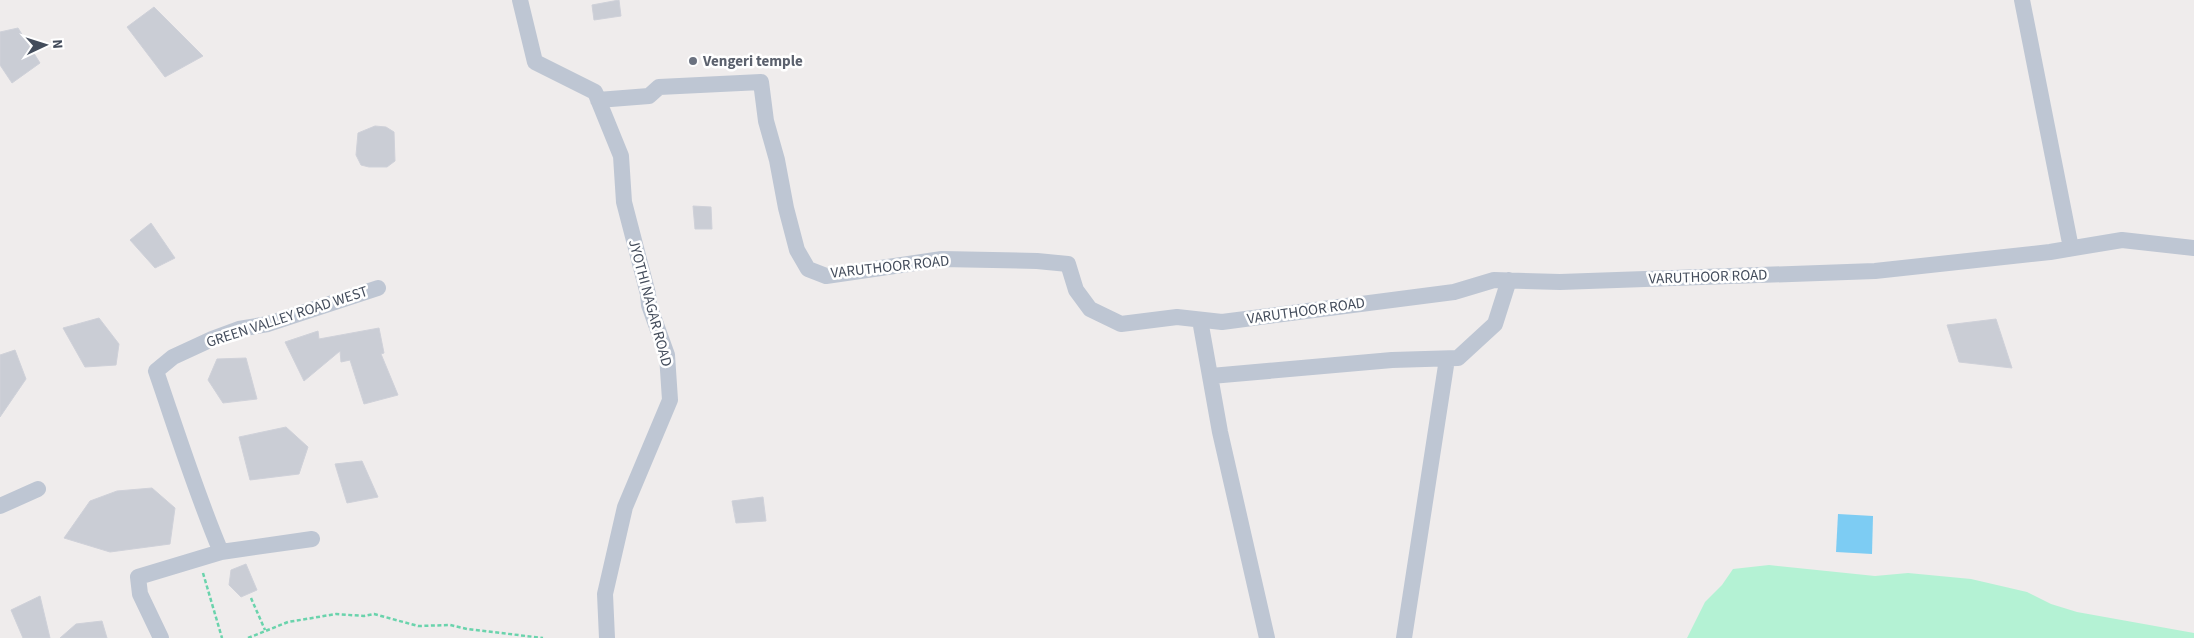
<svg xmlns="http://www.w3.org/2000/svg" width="2194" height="638" font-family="'Source Sans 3',sans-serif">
<rect width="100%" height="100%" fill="#efecec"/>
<!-- green -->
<path fill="#b4f2d4" d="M1769,565l106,11 33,-3 63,6 56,13 24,12 26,8 117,21v5h-507l18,-36 17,-17 11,-16z"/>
<!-- water -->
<path fill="#7dccf3" d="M1838,514l35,2 -1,38 -36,-2z"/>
<!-- building -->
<path fill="#cacdd5" stroke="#cfd1d9" d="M619,0l2,16 -27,4 -2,-15z
M154,7l49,49 -38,21 -38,-50z
M18,28l22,35 -28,20 -12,-18v-33z
M375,126l11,1 8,5 1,29 -8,6h-18l-8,-2 -5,-10 2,-22z
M693,206l18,1 1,22h-17z
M151,223l24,35 -20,10 -25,-28z
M99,318l20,26 -3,21 -31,2 -22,-39z
M1996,319l16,49 -53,-6 -12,-37z
M379,328l5,25 -3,1 17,41 -34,9 -14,-44 -9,2 -1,-11 -36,30 -19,-39 33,-11 1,8z
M15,350l11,29 -26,38v-62z
M246,358l11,41 -34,4 -15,-23 9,-21z
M286,427l22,20 -9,27 -49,6 -11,-43z
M362,461l16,36 -31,6 -12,-39z
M152,488l23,20 -5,36 -60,8 -46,-14 26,-37 27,-10z
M763,497l3,24 -30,2 -4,-22z
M246,564l11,26 -16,7 -12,-12 2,-15z
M40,596l10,42h-27l-12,-28z
M102,621l5,17h-47l16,-14z"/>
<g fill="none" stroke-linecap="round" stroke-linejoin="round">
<!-- path -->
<path stroke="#6ad3ac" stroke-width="2.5" stroke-dasharray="4 2.5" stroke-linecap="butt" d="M203,573l19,65
M251,598l14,32
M248,638l40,-16 48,-8 28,2 10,-2 44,12 32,-1 17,4 76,9"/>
<!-- minor -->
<path stroke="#bec6d3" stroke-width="16" d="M520,0l15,62 60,30 26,64 3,46 24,92 1,11 18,50 3,45 -45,107 -20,87 2,44
M2022,0l49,248
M598,100l51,-4 10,-9 102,-5 5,39 11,39 9,48 11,42 11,19 18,7 116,-17 95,2 31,3 8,26 14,19 31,15 56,-7 45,5 232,-30 40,-12 66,2 315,-11 175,-19 72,-12 72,8
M1200,320l20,112 47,206
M1211,376l181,-16 66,-2 37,-34 14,-44
M0,506l38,-17
M221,552c-25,-59 -44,-120 -65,-181l17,-14 39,-18 27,-10 29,-5 110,-36
M161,638l-21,-44 -2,-17 83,-25 91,-13
M1404,638l43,-279"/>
</g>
<!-- markers -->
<circle fill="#6b7280" stroke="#fff" stroke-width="2" cx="693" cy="61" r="5"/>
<g text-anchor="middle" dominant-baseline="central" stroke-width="5" stroke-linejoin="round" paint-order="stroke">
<!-- worship labels -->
<g font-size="15" font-weight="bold" fill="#5b616d" stroke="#fff" text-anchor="start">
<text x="703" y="61">Vengeri temple</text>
</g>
<!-- street labels -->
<g font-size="15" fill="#434c5b" stroke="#fff">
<text transform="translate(890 267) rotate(-6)">VARUTHOOR ROAD</text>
<text transform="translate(1708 277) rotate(-2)">VARUTHOOR ROAD</text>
<text transform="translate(650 303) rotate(75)">JYOTHI NAGAR ROAD</text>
<text transform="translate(1306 311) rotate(-8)">VARUTHOOR ROAD</text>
<text transform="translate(287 317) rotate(-18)">GREEN VALLEY ROAD WEST</text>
</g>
</g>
<!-- north arrow -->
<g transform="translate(45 45) rotate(86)" stroke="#ffffff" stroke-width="4" paint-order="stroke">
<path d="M0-4L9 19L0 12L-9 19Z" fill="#434c5b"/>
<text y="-8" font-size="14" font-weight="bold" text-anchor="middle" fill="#434c5b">N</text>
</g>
</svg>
